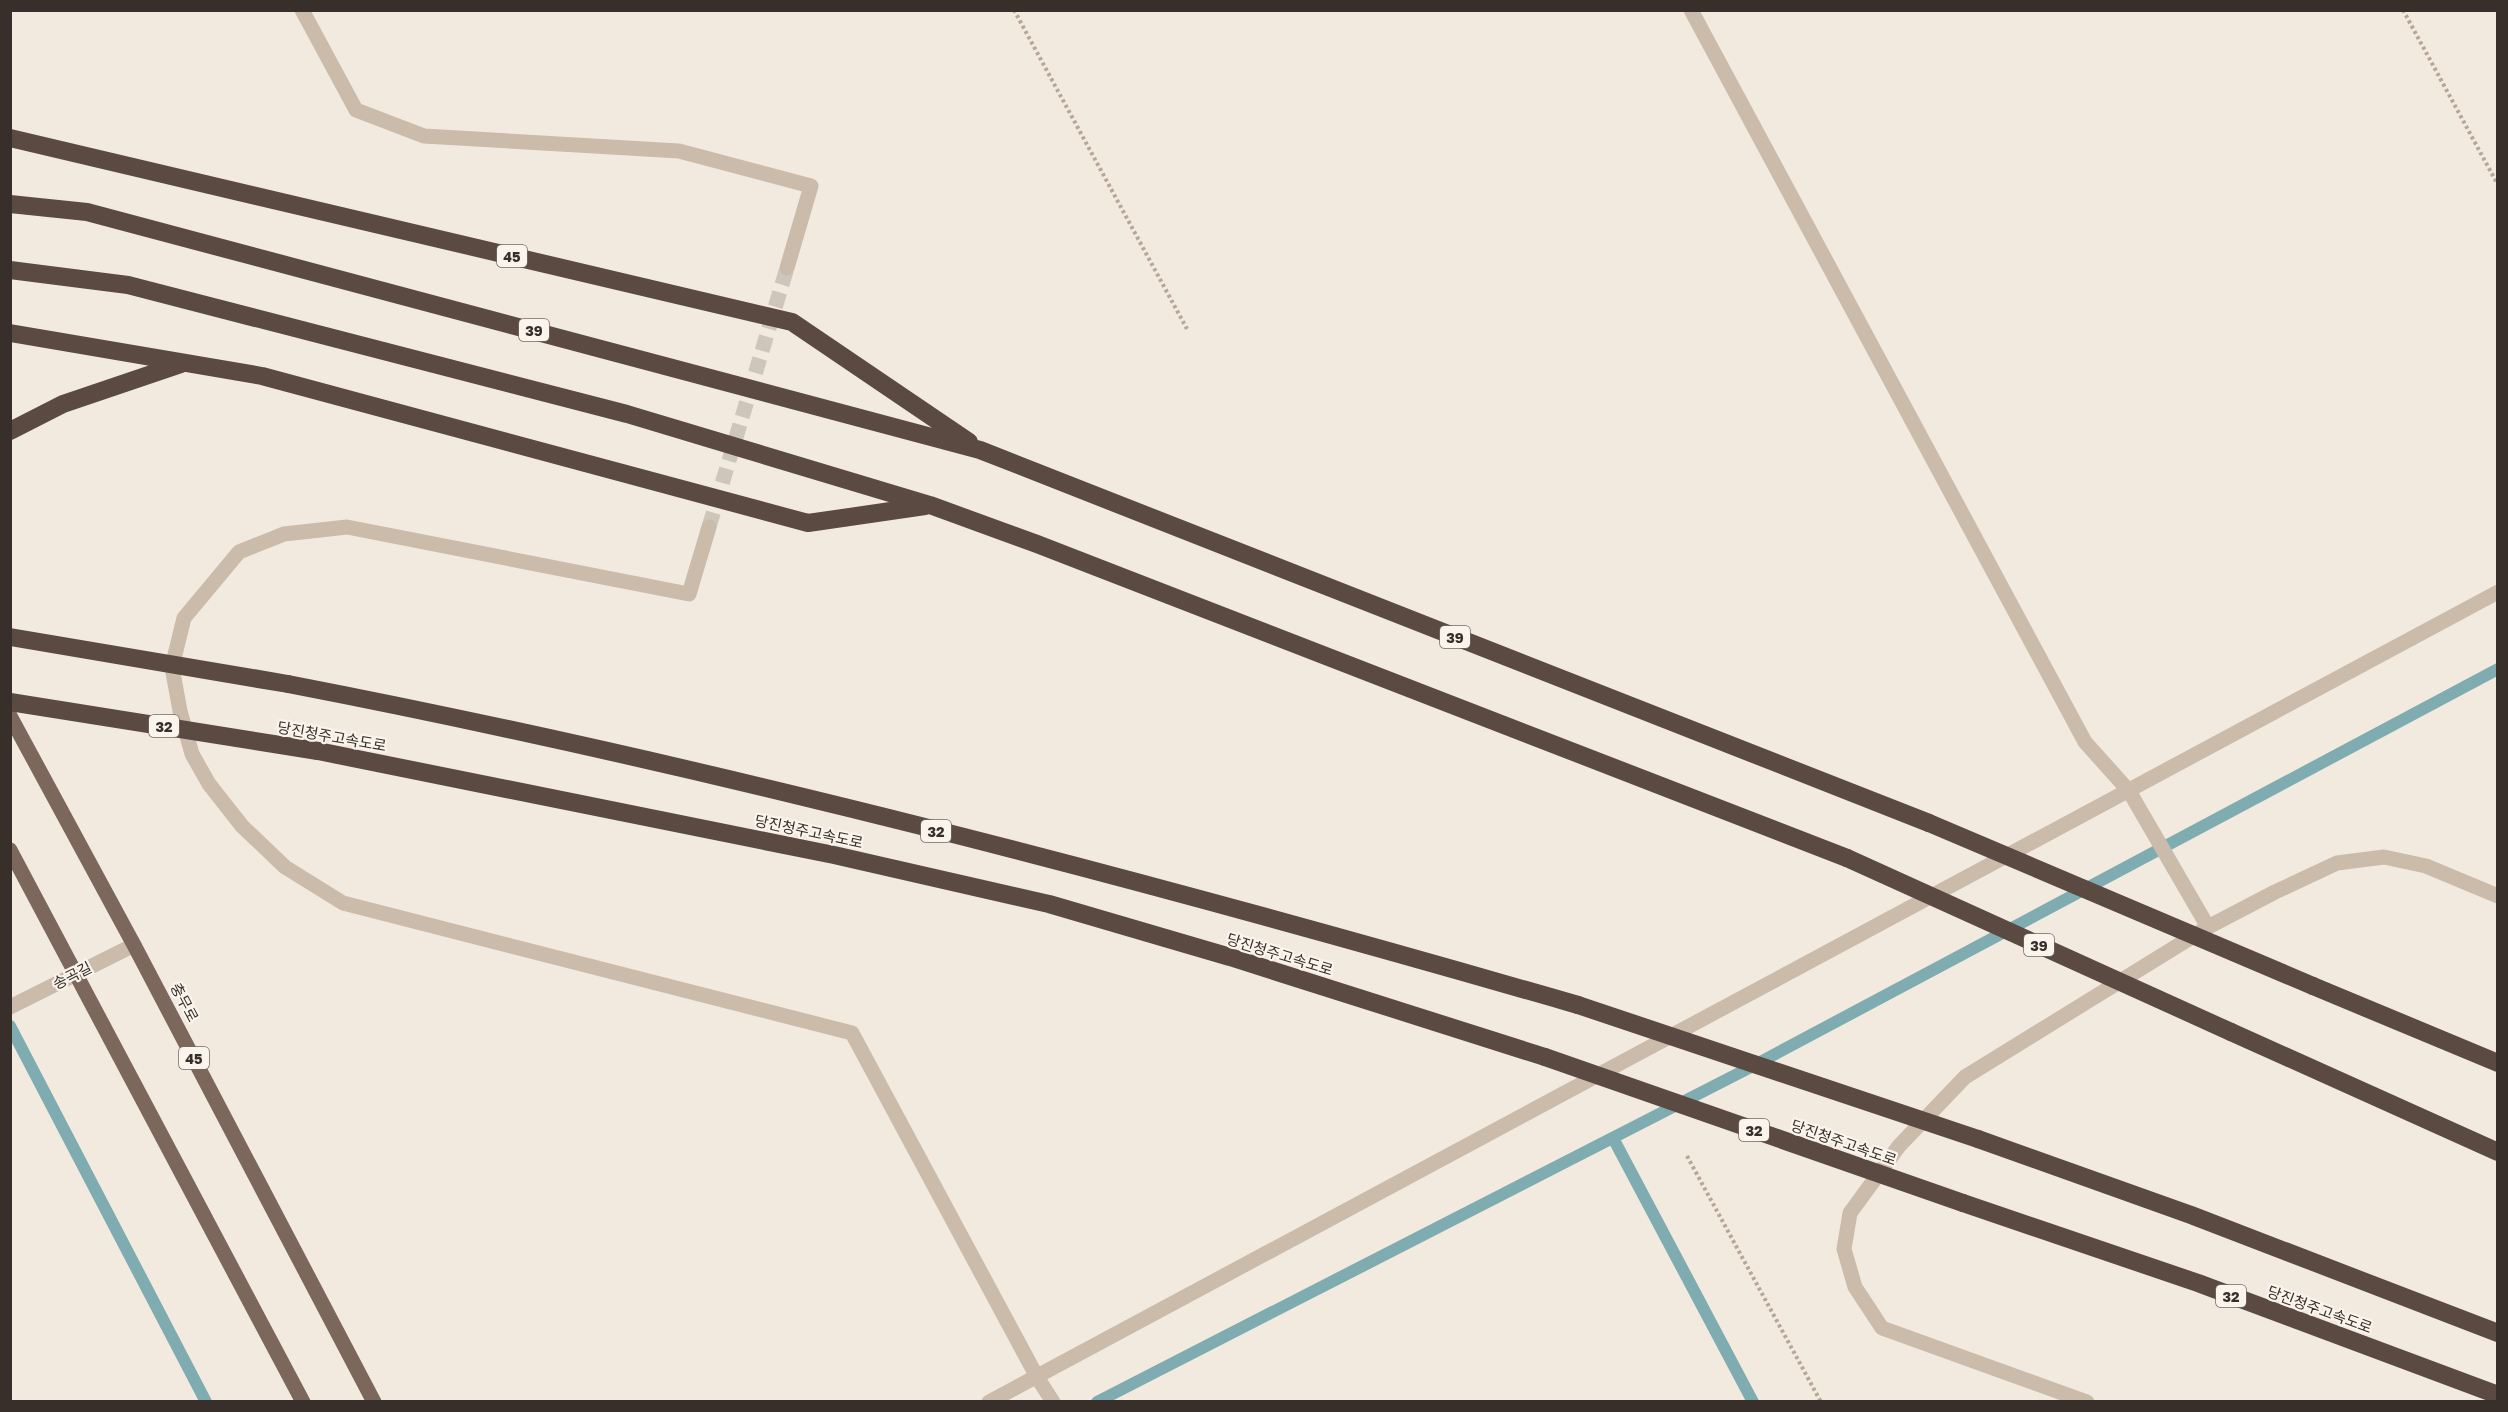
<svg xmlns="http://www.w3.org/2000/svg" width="2508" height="1412" font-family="'Golos Text','Noto Sans KR',sans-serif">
<rect width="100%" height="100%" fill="#f3eadf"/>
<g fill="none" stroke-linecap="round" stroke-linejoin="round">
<!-- stream -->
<path stroke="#7eacb0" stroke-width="12" d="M10,1026l196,376
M1613,1138l140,264
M1097,1402l652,-334 749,-399"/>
<!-- minor-tunnel -->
<path stroke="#cec5bb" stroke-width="15" stroke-dasharray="15 8" stroke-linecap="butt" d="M709,527l78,-259"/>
<!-- path -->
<path stroke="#b7a595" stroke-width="4" stroke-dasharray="3 3" stroke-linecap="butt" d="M1014,10l173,319
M2403,10l95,175
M1687,1156l134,246"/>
<!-- minor -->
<path stroke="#cbbbab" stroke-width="15" d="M302,10l54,100 68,26 255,15 132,35 -24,82
M1691,10l394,732 44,49 79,136
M709,527l-20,67 -342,-67 -63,7 -45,18 -55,66 -12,49 8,44 12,43 17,30 33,42 43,41 58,36 509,130 185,344 16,25
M10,1007l124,-62
M989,1402l1509,-810
M2087,1402l-205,-74 -27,-41 -11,-38 6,-36 49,-67 66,-69 243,-150 67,-35 62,-29 47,-6 42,9 72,30"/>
<!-- major -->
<path stroke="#7b675b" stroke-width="15" d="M10,716l124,229 240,457
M10,850l293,552"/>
<!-- highway -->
<path stroke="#5a4a41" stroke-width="18" d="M10,138l782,184 177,120
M10,204l77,8 893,238 949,373
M10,270l118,15 499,129 303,91 107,39 810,314
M10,333l252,43 546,147 117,-17
M10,431l53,-27 118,-40
M288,684c435,84 864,198 1290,321
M318,751l516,104 215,49 181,53 315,100
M2313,986l185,77
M2231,1032l267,120
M1978,1139l213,76 307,118
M1963,1203l235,80 300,112"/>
<!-- highway-bridge -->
<path stroke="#5a4a41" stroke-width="18" d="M10,637l278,47
M10,702l308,49
M1929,823l384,163
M1847,858l384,174
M1578,1005l400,134
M1545,1057l418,146"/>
</g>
<g text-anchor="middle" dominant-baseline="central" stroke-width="4.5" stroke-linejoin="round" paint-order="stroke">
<!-- shield labels -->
<g fill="#faf4ec" stroke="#736a64" stroke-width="1.5">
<rect x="497" y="245" width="30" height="22" rx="4.5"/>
<rect x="519" y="319" width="30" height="22" rx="4.5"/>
<rect x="1440" y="626" width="30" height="22" rx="4.5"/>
<rect x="149" y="715" width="30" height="22" rx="4.5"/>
<rect x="921" y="820" width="30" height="22" rx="4.5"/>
<rect x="2024" y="934" width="30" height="22" rx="4.5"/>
<rect x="179" y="1047" width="30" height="22" rx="4.5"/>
<rect x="1739" y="1119" width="30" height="22" rx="4.5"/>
<rect x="2216" y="1285" width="30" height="22" rx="4.5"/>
</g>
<g font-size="14" font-weight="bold" fill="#392f2a">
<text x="512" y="256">45</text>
<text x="534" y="330">39</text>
<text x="1455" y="637">39</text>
<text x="164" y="726">32</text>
<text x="936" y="831">32</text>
<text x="2039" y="945">39</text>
<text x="194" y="1058">45</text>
<text x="1754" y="1130">32</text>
<text x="2231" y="1296">32</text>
</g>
<!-- street labels -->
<g font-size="15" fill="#392f2a" stroke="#faf4ec">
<text transform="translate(332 736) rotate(10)">당진청주고속도로</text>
<text transform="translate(809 831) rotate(12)">당진청주고속도로</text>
<text transform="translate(1280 954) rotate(17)">당진청주고속도로</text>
<text transform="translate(72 975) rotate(-27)">송곡길</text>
<text transform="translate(185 1002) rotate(62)">충무로</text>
<text transform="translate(1844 1142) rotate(19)">당진청주고속도로</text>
<text transform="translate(2320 1309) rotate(20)">당진청주고속도로</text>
</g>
</g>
<!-- border -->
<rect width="2508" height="1412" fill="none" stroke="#392f2a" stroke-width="24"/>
</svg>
